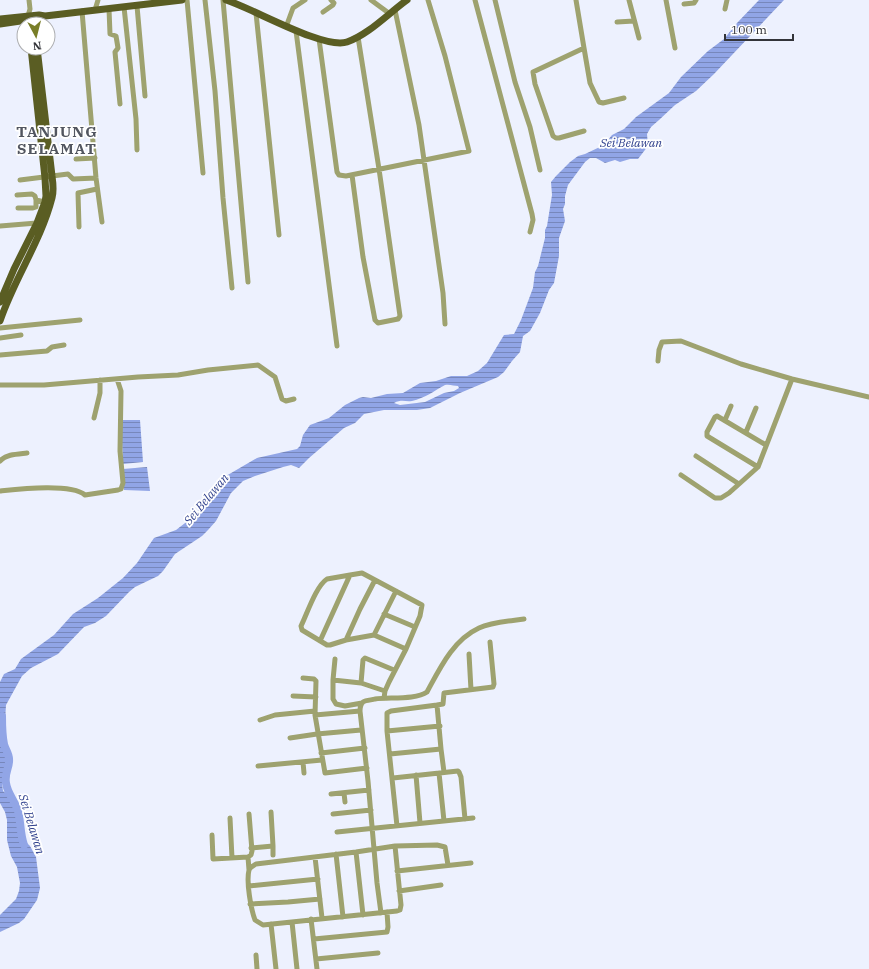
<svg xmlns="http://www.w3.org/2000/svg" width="869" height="969" font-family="'IBM Plex Serif',serif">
<defs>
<pattern id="water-rules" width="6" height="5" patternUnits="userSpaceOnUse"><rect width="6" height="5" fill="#91a5e6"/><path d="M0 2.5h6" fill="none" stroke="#7787bb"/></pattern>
</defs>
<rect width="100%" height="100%" fill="#edf1fe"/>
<!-- water -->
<path fill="url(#water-rules)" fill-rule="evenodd" d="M759,0h25l-70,74 -18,17 -21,14 -16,15 -8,7 -4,7 1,12 -10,13h-8l-10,3 -5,-2 -10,3 -9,-5h-6l-5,4 -17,23 -3,11v8l-2,5 2,12 -6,17v18l-5,27 -5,7 -9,23 -10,18 -7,5 -3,16 -8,9 -8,11 -6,5 -38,16 -30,15 -13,2h-33l-20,4 -9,9 -11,5 -35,30 -10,10 -8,-3 -8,2 -28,9 -12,5 -12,12 -15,28 -8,9 -6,6 -27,18 -12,17 -5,5 -23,11 -6,5 -23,24 -11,7 -11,4 -26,27 -27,14 -9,8 -16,29 -1,16 -3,7 1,20 5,13v4l-6,11v8l1,7 8,7 5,13 6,27 8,8 6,11 4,31 -3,12 -13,19 -5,4 -19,9v-17l16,-16 3,-8 1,-8 -3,-16 -6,-11 -4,-16v-20l-2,-8 -5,-9v-121l4,-8 11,-5 6,-10 33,-24 19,-21 25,-16 25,-20 14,-15 17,-25 22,-8 13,-10 18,-18 13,-20 6,-6 31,-18 40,-9 3,-3 3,-11 7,-10 19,-7 16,-13 14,-7 4,-1 8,1 16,-4 16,-1 17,-10 16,-2 15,-5h16l11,-5 9,-8 17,-28 10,-1 7,-14 12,-32 2,-16 3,-6 7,-28v-8l2,-4 5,-31 -1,-13 5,-6 14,-14 8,-6 7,-2 19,-9 8,-10 12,-6 12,-12 33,-24 12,-16 27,-26 16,-12 13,-16zM445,385c5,-1 9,1 13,1l1,2 -5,3 -10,2 -19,9 -25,3 -6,-2c8,-4 11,-1 18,-2 13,-3 22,-10 33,-16z
M121,420h19l3,42 -20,2z
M147,467l3,24 -26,-1 -1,-21z"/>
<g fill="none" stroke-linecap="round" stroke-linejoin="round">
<!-- river -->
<path stroke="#91a5e6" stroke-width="8" d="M2,716c0,9 0,19 2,28 1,5 5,9 5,15 1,8 -5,14 -3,24 1,10 9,18 12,28 3,12 2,23 6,34"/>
<!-- minor -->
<path stroke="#9ea26f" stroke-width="5" d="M187,0l16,173
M205,0l10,91 8,107 9,90
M223,0l25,282
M371,0l19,14
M475,0l57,214 1,6 -3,12
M495,0l20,82 15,45 10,43
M576,0l8,48 -51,24 2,12 18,52 3,2h3l25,-7
M629,0l10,38
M666,0l9,48
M684,4l10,-1 2,-3
M137,6l8,90
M124,7l12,112 1,31
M109,9l1,25 6,2 2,12 -3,4 5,52
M725,9l2,-9
M95,10l3,-10
M395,10l24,115 24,168 2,31
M82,11l14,167 6,44
M323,12l10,-7 1,-2 -3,-3
M256,13l23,222
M28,16l2,-7 -1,-9
M617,22l17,-1
M286,27l7,-19 12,-8
M296,31l41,315
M319,39l18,133 2,3 7,1 123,-25 -24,-95 -17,-56
M584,48l6,35 9,19 4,1 21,-5
M76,159l19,-1
M352,175l11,82 12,63 3,3 20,-4 2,-3 -21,-147 -21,-132
M20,180l48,-6 5,5 23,-1
M17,195l15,-1 3,2 1,4
M18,208h15l3,-1v-7l9,2
M0,226l37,-3
M79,227l-1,-34 19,-4
M0,328l80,-8
M0,338l21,-3
M0,355l47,-4 5,-4 12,-2
M658,361l1,-11 3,-8 19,-1 60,23 51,15 77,18
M0,385h44l94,-8 40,-2 30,-5 50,-5 17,12 7,22 4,2 8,-2
M94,418l6,-25v-13
M725,420l6,-14
M746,432l10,-24
M696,456l43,28
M0,461c6,-7 18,-7 27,-8
M758,467l-51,-31v-4l8,-15 2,-1 49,29
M681,475l34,23h6l8,-5 29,-26 34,-88
M0,491c19,-2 71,-8 85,4l33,-5 3,-1 2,-6 -3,-32 1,-60 -4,-12
M350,575l-23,4c-11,7 -20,35 -26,47l1,4 25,15h3l16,-5 28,-5 32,14
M384,614l31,13
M374,635l22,-44
M346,640l14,-31 15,-29
M320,641l30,-66 12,-2 60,32 -2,11 -14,33 -17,33 -4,9 -1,7
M469,654l2,36
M303,678l11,1 2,2 -1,34 10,58 42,-5
M333,680l2,-21
M361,683l2,-23 2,-2 29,12
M293,696l23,1
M362,703l-17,3 -9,-2 -3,-5v-19l28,3 24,8
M437,705l6,-1 1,-11 49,-6 1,-3 -4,-42
M315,715l45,-4
M260,720l15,-5 40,-4
M387,731l53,-5
M290,738l27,-4 44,-4
M321,753l44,-5
M390,754l51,-5 3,23
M303,762l1,11
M258,766l64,-6
M439,773l5,48
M416,775l4,48
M393,778l65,-7 1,1 2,5 4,42
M344,793l1,9
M331,794l38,-4
M271,812l2,34
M333,814l38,-4
M230,818l2,40
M397,826l-10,-95v-18l4,-2 46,-6 4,44
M337,832l136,-14
M212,835l1,24 35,-2 1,13
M395,846l6,59 -1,5 -3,1 -134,14 -8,-5c-4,-11 -9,-38 -6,-50 1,-3 4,-4 7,-6l100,-12 39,-6 42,-1 8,2 3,18
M251,848l22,-2v9
M356,852l7,63
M336,854l7,63
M248,857l3,-2 1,-4 -3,-37
M315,857l7,61
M397,871l74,-8
M249,886l69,-7
M399,891l42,-6
M250,904l38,-2 32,-3
M381,913l-4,-30 -9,-102 -8,-70c0,-3 1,-7 3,-9 3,-2 9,-2 12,-3 14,-2 41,1 52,-7 13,-24 26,-52 52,-64 13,-6 31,-7 45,-9
M311,919l6,50
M292,922l5,47
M271,924l5,45
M314,939l73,-7 1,-5 -1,-15
M256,955l1,14
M316,959l62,-6"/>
<!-- major -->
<path stroke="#5a5d23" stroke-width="7" d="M226,0c26,8 98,50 121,42 21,-7 42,-29 60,-42
M0,19l39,-4 6,1 137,-16
M0,24l41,-6
M0,302l14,-33 23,-46 8,-21 1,-6 -1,-18 -14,-130
M0,321c14,-42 41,-80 52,-123 2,-7 1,-15 0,-22l-15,-128"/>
</g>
<g text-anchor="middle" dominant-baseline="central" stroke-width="3.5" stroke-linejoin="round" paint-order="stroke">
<!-- water labels -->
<g font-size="12" font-style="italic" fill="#30418d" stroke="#fff">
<text x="631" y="142">Sei Belawan</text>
<text transform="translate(206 499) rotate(-50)">Sei Belawan</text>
<text transform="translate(32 824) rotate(73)">Sei Belawan</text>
</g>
<!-- district labels -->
<g font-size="15" font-weight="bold" letter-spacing="1" fill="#525660" stroke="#fff">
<text x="57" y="131">TANJUNG<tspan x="57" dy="17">SELAMAT</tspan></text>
</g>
</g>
<!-- north arrow -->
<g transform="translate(36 36) rotate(173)"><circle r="19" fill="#ffffff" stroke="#adaeb0"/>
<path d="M0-3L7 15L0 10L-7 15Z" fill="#797e28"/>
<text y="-6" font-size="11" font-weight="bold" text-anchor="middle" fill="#333439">N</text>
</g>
<!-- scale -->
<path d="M725 34v6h68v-6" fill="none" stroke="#333439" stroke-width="2"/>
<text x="731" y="34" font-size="12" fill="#333439" stroke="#ffffff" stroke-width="3" paint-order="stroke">100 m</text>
</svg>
